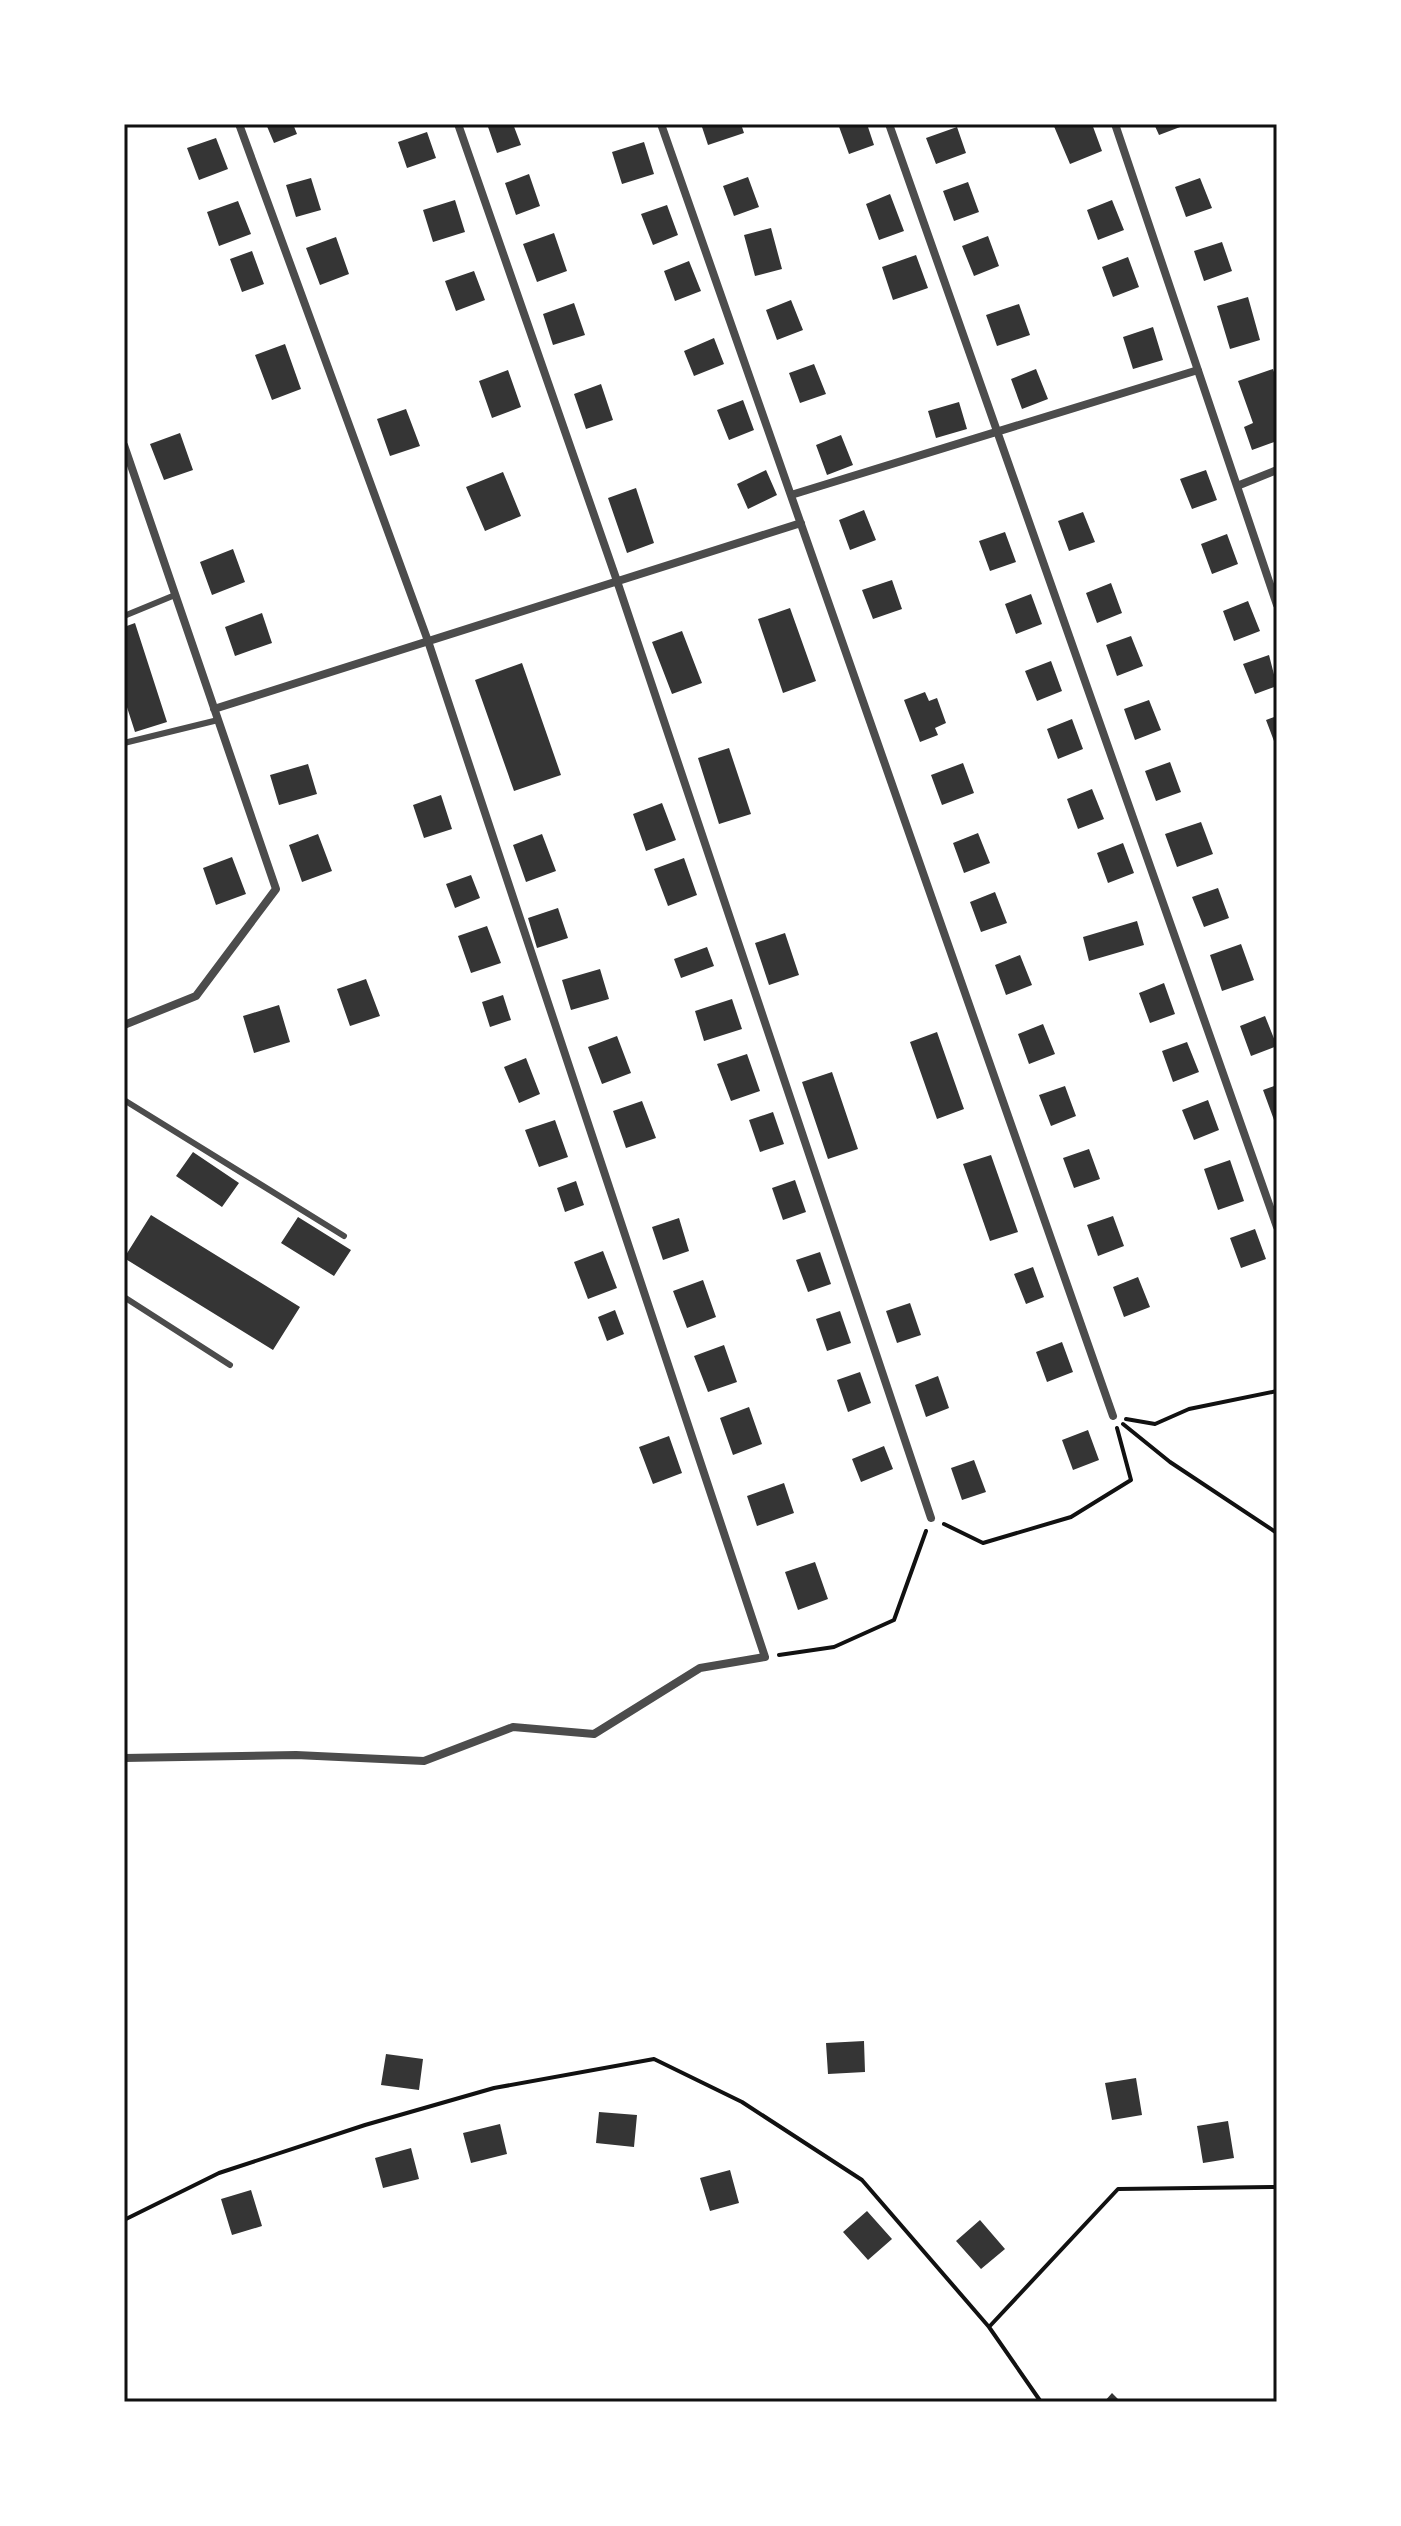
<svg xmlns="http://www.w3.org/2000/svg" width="1401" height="2526" font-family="'Fira Sans Condensed',sans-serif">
<rect width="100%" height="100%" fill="#fff"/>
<!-- building -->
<path fill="#353535" d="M266,124h27l4,10 -23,9z
M487,124h26l8,21 -24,8z
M701,124h40l3,9 -36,12z
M838,124h29l7,21 -25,9z
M1053,124h39l10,27 -32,13z
M1154,124h34l-29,11z
M957,127l9,26 -30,11 -10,-26z
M427,132l9,26 -29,10 -9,-26z
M216,138l12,31 -29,11 -12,-32z
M644,142l10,32 -32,10 -10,-32z
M529,174l11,32 -24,9 -11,-32z
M748,177l11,30 -25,9 -11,-30z
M311,178l10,32 -25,7 -10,-32z
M1200,178l12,30 -26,9 -11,-30z
M968,182l11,30 -25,9 -11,-30z
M890,194l14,37 -25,9 -13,-36z
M455,200l10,32 -32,10 -10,-32z
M1112,200l12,30 -26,10 -11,-30z
M238,201l13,33 -32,12 -12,-34z
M667,205l11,30 -25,10 -12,-31z
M771,228l11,41 -27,7 -11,-41z
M554,233l13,38 -30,11 -14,-38z
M988,236l11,30 -25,10 -12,-30z
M336,237l13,37 -29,11 -14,-37z
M1222,242l10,29 -28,10 -10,-30z
M252,251l12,33 -22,8 -12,-33z
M916,255l12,33 -35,12 -11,-33z
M1128,257l11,30 -26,10 -11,-30z
M689,261l12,30 -26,10 -11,-30z
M474,271l11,29 -29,11 -11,-30z
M1248,297l12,43 -30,9 -13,-43z
M791,300l12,30 -26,10 -11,-30z
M574,303l11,32 -32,10 -10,-31z
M1019,304l11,31 -33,11 -11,-31z
M1153,327l10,33 -30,9 -10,-32z
M714,338l10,26 -30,12 -10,-25z
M285,344l16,45 -29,11 -17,-45z
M814,364l12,30 -26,9 -11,-30z
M1036,369l12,30 -26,10 -11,-30z
M1273,369l4,12v60l-25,9 -8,-23 9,-4 -15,-42z
M508,370l13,37 -29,11 -13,-37z
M601,384l12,36 -27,9 -12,-35z
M743,400l11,30 -25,10 -12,-30z
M959,402l8,27 -31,9 -8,-27z
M406,409l14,37 -30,10 -13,-37z
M180,433l13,37 -29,10 -14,-36z
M841,435l12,30 -26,10 -11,-30z
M766,470l11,25 -29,14 -11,-25z
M1206,470l11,30 -25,9 -12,-30z
M503,472l18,44 -36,15 -19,-44z
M636,488l18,55 -27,10 -19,-55z
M864,510l12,30 -26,10 -11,-30z
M1083,512l12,30 -26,9 -11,-30z
M1005,532l11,30 -26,9 -11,-30z
M1227,534l11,30 -26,10 -11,-30z
M233,549l12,33 -33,13 -12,-33z
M892,580l10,29 -29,10 -11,-29z
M1111,583l11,30 -25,10 -11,-30z
M1031,594l11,30 -26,10 -11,-30z
M1248,601l12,30 -26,10 -11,-30z
M790,608l26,73 -33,12 -25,-74z
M262,613l10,30 -37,13 -10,-29z
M135,623l32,99 -32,10 -11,-34v-71z
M682,631l20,52 -30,11 -20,-52z
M1131,636l12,30 -26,10 -11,-31z
M1269,655l8,31 -22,8 -12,-30z
M1051,661l11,30 -25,10 -12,-30z
M522,663l39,112 -47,16 -39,-111z
M925,692l4,9 8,-3 9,25 -11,5 3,7 -18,7 -16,-42z
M1149,700l12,30 -26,10 -11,-31z
M1277,716v33l-11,-29z
M1072,719l11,30 -25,10 -11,-30z
M729,748l22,66 -32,10 -21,-66z
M1170,762l11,30 -25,9 -11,-30z
M963,763l11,30 -32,12 -11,-30z
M308,764l9,30 -38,11 -9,-30z
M1092,789l12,30 -26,10 -11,-30z
M441,795l11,34 -28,9 -11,-33z
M662,803l14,37 -30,11 -13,-37z
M1201,822l12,32 -36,13 -12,-33z
M978,833l12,30 -26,10 -11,-30z
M318,834l14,37 -30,11 -13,-37z
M542,834l14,37 -30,11 -13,-37z
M1123,843l11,30 -26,10 -11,-30z
M232,857l14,37 -30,11 -13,-37z
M684,858l13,37 -29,11 -14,-37z
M471,875l9,23 -25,10 -9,-24z
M1218,888l11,30 -25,9 -12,-30z
M995,892l12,31 -26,9 -11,-30z
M558,908l10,30 -31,10 -9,-30z
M1137,921l7,24 -55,16 -6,-24z
M487,926l14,37 -30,10 -13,-37z
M785,933l14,42 -30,10 -14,-42z
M1241,944l13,36 -32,11 -12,-36z
M707,947l7,19 -33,12 -7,-19z
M1020,955l12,30 -26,10 -11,-30z
M600,969l9,30 -38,11 -9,-30z
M366,979l14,37 -30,10 -13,-37z
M1164,983l11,31 -25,9 -11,-30z
M503,995l8,25 -21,7 -8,-25z
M732,999l10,30 -38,12 -9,-30z
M279,1005l11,37 -36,11 -11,-37z
M1265,1016l12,30 -26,10 -11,-30z
M1043,1024l12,30 -26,10 -11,-30z
M937,1032l27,77 -27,10 -27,-77z
M617,1036l14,37 -29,11 -14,-37z
M1187,1042l12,30 -26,10 -11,-31z
M747,1054l13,37 -29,10 -14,-37z
M526,1058l14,36 -21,9 -15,-36z
M832,1072l26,77 -30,10 -26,-77z
M1277,1085v34l-3,1 -11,-30z
M1065,1086l11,30 -25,10 -12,-31z
M1208,1100l11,30 -25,10 -12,-30z
M642,1101l14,37 -30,10 -13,-37z
M773,1112l11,32 -24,8 -11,-32z
M555,1120l13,37 -29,10 -14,-37z
M1089,1149l11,30 -26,9 -11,-30z
M193,1152l46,31 -17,24 -46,-31z
M991,1155l27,77 -28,9 -27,-77z
M1230,1160l14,41 -26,9 -14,-41z
M795,1180l11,32 -23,8 -11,-32z
M576,1181l8,24 -19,7 -8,-24z
M151,1215l149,92 -27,43 -149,-92z
M1113,1216l11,30 -26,10 -11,-31z
M298,1217l53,33 -17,26 -53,-33z
M679,1218l10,33 -26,9 -11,-33z
M1255,1229l11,30 -25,9 -11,-30z
M603,1251l14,37 -29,11 -14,-37z
M820,1252l11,32 -23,8 -12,-32z
M1033,1267l11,30 -18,7 -12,-30z
M1138,1277l12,30 -26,10 -11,-30z
M703,1280l13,37 -29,11 -14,-37z
M910,1303l11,32 -24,8 -11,-32z
M615,1310l9,24 -17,7 -9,-24z
M840,1311l11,32 -24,8 -11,-32z
M1062,1342l11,30 -26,10 -11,-30z
M724,1345l13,37 -29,10 -14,-36z
M860,1372l11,31 -23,9 -11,-32z
M938,1376l11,32 -23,9 -11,-32z
M749,1407l13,37 -29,11 -13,-37z
M1088,1430l11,30 -26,10 -11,-30z
M669,1436l13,37 -29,11 -14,-37z
M884,1446l9,23 -32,13 -9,-23z
M974,1460l12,32 -24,8 -11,-32z
M784,1483l10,30 -37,13 -10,-30z
M815,1562l13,37 -30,11 -13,-38z
M864,2041l1,31 -37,2 -2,-31z
M386,2054l37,5 -4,31 -38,-5z
M1136,2078l6,37 -30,5 -7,-37z
M599,2112l38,3 -3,32 -38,-4z
M1228,2121l6,37 -31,5 -6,-37z
M500,2124l7,30 -36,9 -8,-30z
M411,2148l8,31 -36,9 -8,-30z
M730,2170l9,33 -29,8 -10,-33z
M251,2190l11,36 -30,9 -11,-36z
M867,2211l25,28 -24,21 -25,-28z
M980,2220l25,29 -24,20 -25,-28z
M1112,2393l9,9h-17z"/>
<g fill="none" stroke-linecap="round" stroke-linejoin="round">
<!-- path -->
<path stroke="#111" stroke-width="4" d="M1126,1419l29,5 34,-15 88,-18
M1123,1424l47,38 107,71
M944,1524l39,19 88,-26 60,-37 -14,-52
M779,1655l55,-8 60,-27 32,-89
M124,2220l95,-47 146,-48 129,-37 160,-29 88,43 120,78 127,147 52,75
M989,2327l129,-138 159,-2"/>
<!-- service -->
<path stroke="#4c4c4c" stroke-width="6" d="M124,616l51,-21
M124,743l94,-23
M124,1100l220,136
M124,1297l106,68"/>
<!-- minor -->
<path stroke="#4c4c4c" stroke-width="8" d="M458,124l159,457 314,937
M661,124l452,1292
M889,124l388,1103
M1115,124l162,481
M124,445l152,444 -80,107 -72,29
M1237,486l40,-16
M791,495l407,-125
M214,709l587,-186
M124,1758l172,-3 128,6 89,-34 81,7 106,-66 65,-11 -337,-1016 -189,-517"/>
</g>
<!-- border -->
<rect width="1401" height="2526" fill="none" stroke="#ffffff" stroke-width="252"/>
<rect x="126" y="126" width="1149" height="2274" fill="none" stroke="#111" stroke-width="3"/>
</svg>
